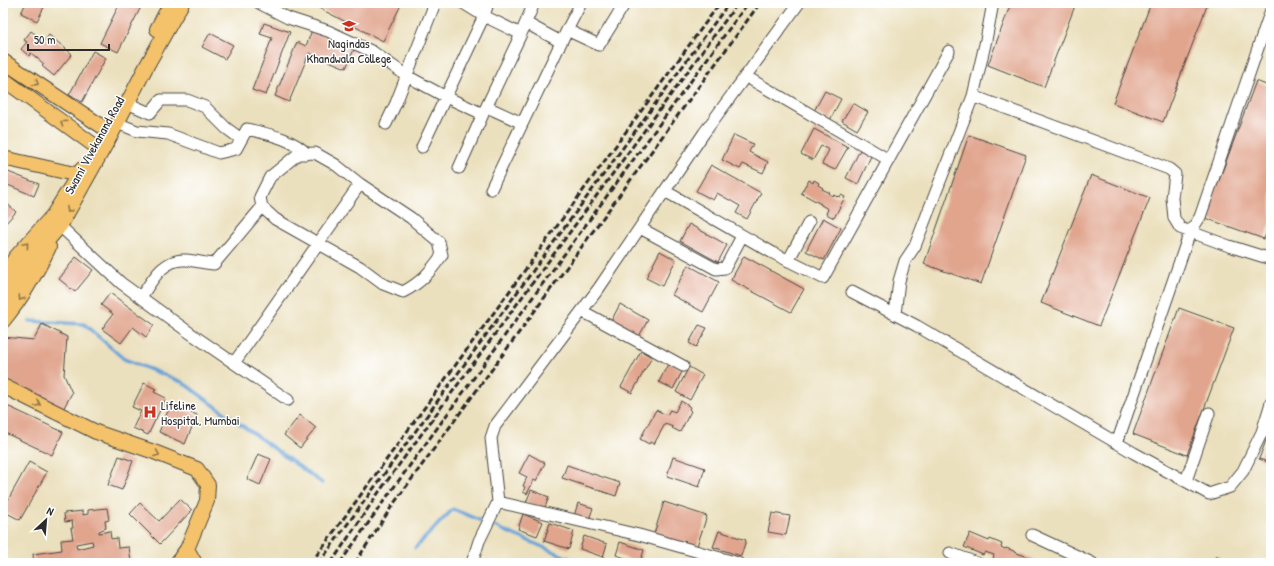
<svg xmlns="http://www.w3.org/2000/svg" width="1274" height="566" font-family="'Patrick Hand',sans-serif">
<rect width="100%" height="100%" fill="#fff"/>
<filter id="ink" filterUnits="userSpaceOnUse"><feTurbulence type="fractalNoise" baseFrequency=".025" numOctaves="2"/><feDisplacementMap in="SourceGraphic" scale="8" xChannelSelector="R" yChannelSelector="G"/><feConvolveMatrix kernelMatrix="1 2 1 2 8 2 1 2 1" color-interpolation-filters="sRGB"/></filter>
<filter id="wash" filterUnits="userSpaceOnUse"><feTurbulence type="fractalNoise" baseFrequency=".012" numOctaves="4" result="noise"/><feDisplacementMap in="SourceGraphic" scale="16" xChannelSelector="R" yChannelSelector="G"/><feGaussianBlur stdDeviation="0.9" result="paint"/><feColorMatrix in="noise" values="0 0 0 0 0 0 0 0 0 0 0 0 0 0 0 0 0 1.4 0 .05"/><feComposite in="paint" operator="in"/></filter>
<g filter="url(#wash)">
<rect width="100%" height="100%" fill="#ebe0bd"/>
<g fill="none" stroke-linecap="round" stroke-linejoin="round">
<!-- stream -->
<path stroke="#67a2d7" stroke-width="3.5" d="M30,321l54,3 40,35 58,23 140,101
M415,548l38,-39 128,54"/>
</g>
<g id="blocks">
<!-- building -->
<path fill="#e1a58e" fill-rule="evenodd" d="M26,3h20l-9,18 -16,-8z
M120,3h23l-25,49 -18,-9z
M309,3h93l-19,38z
M1011,3h65l-32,84 -56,-22z
M1151,3h57l-45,119 -50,-19z
M264,23l26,9 -24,63 -14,-5 20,-52 -12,-4z
M312,30l43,17 -9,21 -37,-15 -20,49 -14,-6 22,-54 9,4z
M31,31l13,10 5,-6 23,19 -18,22 -12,-10 2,-2 -13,-11 -2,3 -8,-7 6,-7 -3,-2z
M210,33l23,12 -8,14 -23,-12z
M93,51l13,7 -24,44 -13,-7z
M1256,81l15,6v135l-7,17 -59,-21z
M825,91l16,8 -11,21 -16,-9z
M853,103l15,9 -11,18 -15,-9z
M814,129l34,18 -13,23 -13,-6 7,-14 -8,-4 -8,14 -12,-6z
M734,135l19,9 -4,8 19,10 -5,11 -20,-9 -3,5 -18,-9z
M969,135l57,20 -45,129 -57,-20z
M860,150l11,6 -13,28 -12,-6z
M711,165l50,28 -14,26 -11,-6 4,-7 -23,-13 -4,7 -17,-9z
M3,170l36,14 -5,12 -31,-13z
M1091,175l59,23 -51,128 -58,-23z
M809,180l4,3 1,-3 5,3 -1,2 5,3 -1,1 8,4 -1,1 4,2 1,-1 3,2 1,-1 2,1 1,-2 4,2 -11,21 -8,-4 2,-5 -7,-4v-1l-20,-11 5,-9h1z
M3,200l13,12 -13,14z
M823,218l18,10 -17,32 -18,-9z
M689,224l38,21 -9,17 -38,-21z
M660,251l16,9 -14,26 -16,-8z
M744,256l60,33 -13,23 -60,-32z
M76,257l17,13 -18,22 -16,-13z
M688,265l31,17 -16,30 -31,-17z
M110,293l44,32 -8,12 -13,-10 -12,16 -19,-14 11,-15 -12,-9z
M620,304l28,16 -11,20 -28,-15z
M1179,308l55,20 -47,127 -54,-21z
M42,324l25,13 -3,38 8,18 -10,18 -59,-33v-41l31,3z
M699,325l8,3 -11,19 -7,-4z
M641,351l11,6 -20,36 -11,-6z
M669,362l14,8 -10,19 -14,-7z
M689,367l14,8 -13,25 -14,-8z
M144,383l12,6 -2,3 12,6 -18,37 -15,-7 8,-17 -9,-4z
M681,401l9,6 -1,2 2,2 -11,21 -8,-4 1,-1 -8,-3 -11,20 -4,-2 -1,2 -9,-5 16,-29 11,5 3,-5 5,2z
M3,404l60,28 -11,23 -49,-23z
M171,404l26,11 -12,29 -26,-12z
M300,415l16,13 -16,20 -16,-13z
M1271,427v36l-12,-4z
M258,454l13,5 -11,26 -13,-6z
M529,454l16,9 -9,18 -2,-1 -7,14 -4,-2 2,-5 -2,-1 4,-9 -8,-4z
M119,456l14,5 -11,29 -14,-5z
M673,457l32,11 -6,19 -32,-11z
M29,462l18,10 -27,48 -17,-9v-2z
M567,465l53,18 -4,13 -54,-18z
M531,490l18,7 -5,13 -18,-7z
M180,499l12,11 -32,34 -30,-30 10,-11 19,18z
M664,502l43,14 -10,30 -14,-5 -2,5 -28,-9z
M578,503l15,5 -4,12 -15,-4z
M107,508l2,12 -4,1 1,7 -7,3v2l11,-2 1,8 6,-1 1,10 11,-1 2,15 -10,1h-87l-1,-9 29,-4 -1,-10 12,-1 -2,-11h2l-1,-7 -7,1 -1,-9 19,-2v4l5,-1v-4zM92,541l1,4 -16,4 -1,-5z
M772,513l18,3 -4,19 -18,-3z
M523,514l20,8 -6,14 -19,-7z
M550,523l24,8 -5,18 -25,-8z
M719,531l27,9 -5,16 -28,-9z
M970,533l19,8 1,-2 12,5 -1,3 4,2 1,-1 8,3v1l20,7 -1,3 3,1h-34l-9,-4 1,-4 -9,-3 -2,3 -19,-8z
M584,536l23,8 -4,13 -23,-8z
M620,542l24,8 -4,13 -24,-8z
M1217,556l7,7h-18l4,-4 2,2z"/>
</g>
</g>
<g filter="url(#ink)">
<use href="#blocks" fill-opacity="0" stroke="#484641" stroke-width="1"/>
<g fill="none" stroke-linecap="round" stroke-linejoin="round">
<!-- minor casing -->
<g stroke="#484641" stroke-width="13">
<path id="minor" d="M259,3l29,15 40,13 45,21 34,24 39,21 37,17 38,-80
M463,3l21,13 37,18 13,-31
M581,3l-14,27 32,15 26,-42
M526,23l35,19
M745,76l144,84
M973,96l13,-56 7,-37
M127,103l23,10 11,-13h26l18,7 21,21 15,11
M487,107l35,16
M117,123l20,8 31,3 51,19 17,-4 11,-20c20,5 45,9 60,25
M386,124l10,-21 39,-100
M422,147l62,-131 4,-13
M315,153l21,12 24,19 51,34 28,24 3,13c-12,17 -20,27 -39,37l-20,-8 -23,-17 -85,-48 -13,-12 -2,-10 10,-20 28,-23z
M459,168l24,-54
M491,189l76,-159
M665,191l108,62 50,25 126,-227
M60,226l61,57 69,50 98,67
M640,228l76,41 9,-1 17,-32
M788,261l21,-39
M852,292l65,34 217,127 75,41 21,-7 13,-16 19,-39 9,-29
M141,297c11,-16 22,-39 45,-37 10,1 18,3 28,4l48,-57
M582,311l101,55
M895,314l4,-33 6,-20 10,-15 58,-150 196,73 6,5 -3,24 2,20 6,10 49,18 42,13
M234,363l126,-179
M1117,443l73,-211 10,-15 71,-207
M1186,481l23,-68
M498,502l141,33 99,28
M1032,535l60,28
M950,553l27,10
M472,563l7,-22 19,-39 -7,-64 4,-12 104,-138 105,-155 95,-130"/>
</g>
<!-- major casing -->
<g stroke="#484641" stroke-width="16">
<path id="major" d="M157,29l14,-26
M3,61l109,72
M3,79l99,72
M3,158l76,17
M3,277l12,-19 38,-43 29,-46
M3,299l27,-38 30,-35 52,-93 34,-66 36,-64
M3,321c19,-23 33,-47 46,-74
M3,386l93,46 58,20 43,17 11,16 -1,16 -20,48 -10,14
M187,549l8,14"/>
</g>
<!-- minor -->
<use href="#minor" stroke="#fff" stroke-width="11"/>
<!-- major -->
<use href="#major" stroke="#f3c26a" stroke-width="14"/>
<!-- rail -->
<path stroke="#2b2b2b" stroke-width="3" stroke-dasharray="6 3" stroke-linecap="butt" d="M311,563l409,-560
M319,563l410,-560
M331,563l48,-71 359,-489
M340,563l46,-65 362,-495
M355,563l37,-57 368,-503"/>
</g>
<!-- one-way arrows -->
<defs><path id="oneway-chevron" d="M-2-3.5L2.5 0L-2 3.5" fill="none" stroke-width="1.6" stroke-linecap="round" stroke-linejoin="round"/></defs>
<g stroke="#8f764a">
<use href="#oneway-chevron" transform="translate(36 83) rotate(33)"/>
<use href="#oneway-chevron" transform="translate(63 123) rotate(-144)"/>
<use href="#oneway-chevron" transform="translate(69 210) rotate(120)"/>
<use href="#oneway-chevron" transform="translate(26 245) rotate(-49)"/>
<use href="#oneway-chevron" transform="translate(21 298) rotate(122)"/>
<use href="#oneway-chevron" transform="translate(38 404) rotate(27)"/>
<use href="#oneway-chevron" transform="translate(157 454) rotate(21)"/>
</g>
</g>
<!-- icons -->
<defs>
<g id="university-bare" transform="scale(1.08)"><path d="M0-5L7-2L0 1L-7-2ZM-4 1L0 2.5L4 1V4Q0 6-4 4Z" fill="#c8321e" stroke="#fff" stroke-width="2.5" paint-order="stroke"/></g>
<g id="hospital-bare" transform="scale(1.08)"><path d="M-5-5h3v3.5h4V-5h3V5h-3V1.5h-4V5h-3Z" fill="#c8321e" stroke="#fff" stroke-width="2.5" paint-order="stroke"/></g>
</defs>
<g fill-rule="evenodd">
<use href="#university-bare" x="349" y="26"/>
<use href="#hospital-bare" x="150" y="412"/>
</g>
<g text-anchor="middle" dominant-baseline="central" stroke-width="3" stroke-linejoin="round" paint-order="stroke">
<!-- poi labels -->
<g font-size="13" fill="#2b2b2b" stroke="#fff">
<text x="349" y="43">Nagindas<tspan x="349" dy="15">Khandwala College</tspan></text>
<text x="161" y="405" text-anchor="start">Lifeline<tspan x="161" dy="15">Hospital, Mumbai</tspan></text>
</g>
<!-- street labels -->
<g font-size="13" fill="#2b2b2b" stroke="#fff">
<text transform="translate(94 145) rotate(-61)">Swami Vivekanand Road</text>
</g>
</g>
<!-- margin -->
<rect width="1274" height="566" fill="none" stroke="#fff" stroke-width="16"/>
<!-- north arrow -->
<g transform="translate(46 520) rotate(26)" stroke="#ffffff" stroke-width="3" paint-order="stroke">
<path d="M0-3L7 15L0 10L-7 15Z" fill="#2b2b2b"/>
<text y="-6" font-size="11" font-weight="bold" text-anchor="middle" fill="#2b2b2b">N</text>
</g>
<!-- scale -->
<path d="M28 44v6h81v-6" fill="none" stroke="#2b2b2b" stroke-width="2"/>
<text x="34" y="44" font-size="12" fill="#2b2b2b" stroke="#ffffff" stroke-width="3" paint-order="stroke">50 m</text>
</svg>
